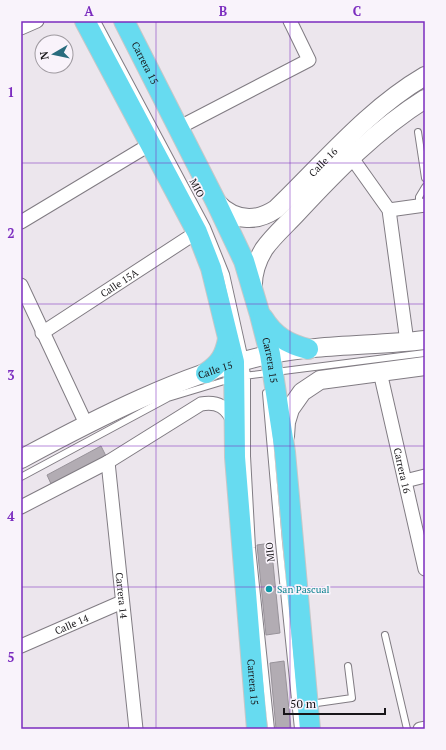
<svg xmlns="http://www.w3.org/2000/svg" width="446" height="750" font-family="'PT Serif',serif">
<rect width="100%" height="100%" fill="#ece6ed"/>
<!-- building -->
<path fill="#b2acb3" stroke="#98939a" d="M101,446l5,10 -54,30 -5,-11z
M271,543l9,90 -14,2 -9,-90z
M284,661l7,68h-15l-6,-66z"/>
<g fill="none" stroke-linecap="round" stroke-linejoin="round">
<!-- lane casing -->
<g stroke="#817c83" stroke-width="8">
<path id="lane" d="M97,21l110,206 19,47 19,86 2,16v80l5,92 19,181
M418,132l7,46
M419,206v-9l6,-10
M244,376l181,-23
M266,393l13,149 19,187
M21,477l147,-79 63,-19
M385,635l22,94
M310,704l42,-6 -4,-32"/>
</g>
<!-- street casing -->
<g stroke="#817c83" stroke-width="15">
<g id="street">
<path d="M21,28l16,-7"/>
<path d="M178,128l131,-68 -19,-39"/>
<path d="M352,158l37,52 18,132"/>
<path d="M389,210l36,-5"/>
<path d="M21,222l128,-77"/>
<path d="M21,285l66,141"/>
<path id="s1" d="M42,333l155,-101"/>
<path id="s2" d="M380,372l45,197"/>
<path id="s3" d="M108,462l28,267"/>
<path d="M405,481l20,-5"/>
<path d="M21,507l87,-45 93,-58c17,-3 26,3 33,19"/>
<path id="s4" d="M21,646l101,-44"/>
<path d="M420,729l5,-1"/>
</g>
</g>
<!-- secondary casing -->
<g stroke="#817c83" stroke-width="20">
<g id="secondary">
<path id="s5" d="M216,202c18,19 39,21 60,7 48,-46 91,-99 149,-133"/>
<path d="M253,290c-1,-15 3,-28 11,-41 9,-13 22,-24 33,-36 38,-41 80,-84 128,-114"/>
<path d="M285,436l1,-14 4,-13 12,-17 18,-12 105,-14"/>
<path id="s6" d="M21,459c76,-41 163,-86 247,-104 51,-11 105,-9 157,-15"/>
</g>
</g>
<!-- primary casing -->
<g stroke="#c7c7c8" stroke-width="22">
<g id="primary">
<path id="s7" d="M85,21l112,211 14,36 23,94 1,95 22,272"/>
<path id="s8" d="M124,21l92,181 28,59 16,54 10,39 15,98 25,277"/>
<path d="M263,318c11,18 25,26 45,31"/>
<path d="M206,373c14,-9 19,-18 22,-34"/>
</g>
</g>
<!-- lane -->
<use href="#lane" stroke="#fff" stroke-width="6"/>
<!-- street -->
<use href="#street" stroke="#fff" stroke-width="13"/>
<!-- secondary -->
<use href="#secondary" stroke="#fff" stroke-width="18"/>
<!-- primary -->
<use href="#primary" stroke="#67dbf0" stroke-width="20"/>
</g>
<!-- grid -->
<path fill="none" stroke="#7b2cbf" stroke-width="1" stroke-opacity="0.55" d="M156,21v708M290,21v708M21,163h404M21,304h404M21,446h404M21,587h404"/>
<!-- markers -->
<circle fill="#0f9aa8" stroke="#f9f3fb" stroke-width="1.5" cx="269" cy="589" r="4"/>
<g text-anchor="middle" dominant-baseline="central" stroke-width="3.5" stroke-linejoin="round" paint-order="stroke">
<!-- street labels -->
<g font-size="10" fill="#171518" stroke="#f9f3fb">
<text stroke="none"><textPath href="#s8" startOffset="47">Carrera 15</textPath></text>
<text stroke="none"><textPath href="#s5" startOffset="133">Calle 16</textPath></text>
<text transform="translate(197 188) rotate(62)">MIO</text>
<text stroke="none"><textPath href="#s1" startOffset="92">Calle 15A</textPath></text>
<text stroke="none"><textPath href="#s8" startOffset="371">Carrera 15</textPath></text>
<text stroke="none"><textPath href="#s6" startOffset="214">Calle 15</textPath></text>
<text stroke="none"><textPath href="#s2" startOffset="101">Carrera 16</textPath></text>
<text transform="translate(270 552) rotate(-96)">MIO</text>
<text stroke="none"><textPath href="#s3" startOffset="134">Carrera 14</textPath></text>
<text stroke="none"><textPath href="#s4" startOffset="55">Calle 14</textPath></text>
<text stroke="none"><textPath href="#s7" startOffset="695">Carrera 15</textPath></text>
</g>
<!-- culture labels -->
<g font-size="10" fill="#0d838f" stroke="#f9f3fb" text-anchor="start">
<text x="277" y="589">San Pascual</text>
</g>
</g>
<!-- border -->
<rect width="446" height="750" fill="none" stroke="#f9f3fb" stroke-width="44"/>
<!-- north arrow -->
<g transform="translate(54 54) rotate(261)"><circle r="19" fill="#f9f3fb" stroke="#9f9aa0"/>
<path d="M0-3L7 15L0 10L-7 15Z" fill="#296c7e"/>
<text y="-6" font-size="11" font-weight="bold" text-anchor="middle" fill="#171518">N</text>
</g>
<!-- scale -->
<path d="M284 708v6h101v-6" fill="none" stroke="#171518" stroke-width="2"/>
<text x="290" y="708" font-size="12" fill="#171518" stroke="#f9f3fb" stroke-width="3" paint-order="stroke">50 m</text>
<rect x="22" y="22" width="402" height="706" fill="none" stroke="#7b2cbf" stroke-width="1.5"/>
<g font-size="13" text-anchor="middle" font-weight="bold" fill="#7b2cbf">
<text x="89" y="16">A</text>
<text x="223" y="16">B</text>
<text x="357" y="16">C</text>
<text x="11" y="97">1</text>
<text x="11" y="238">2</text>
<text x="11" y="380">3</text>
<text x="11" y="521">4</text>
<text x="11" y="662">5</text>
</g>
</svg>
